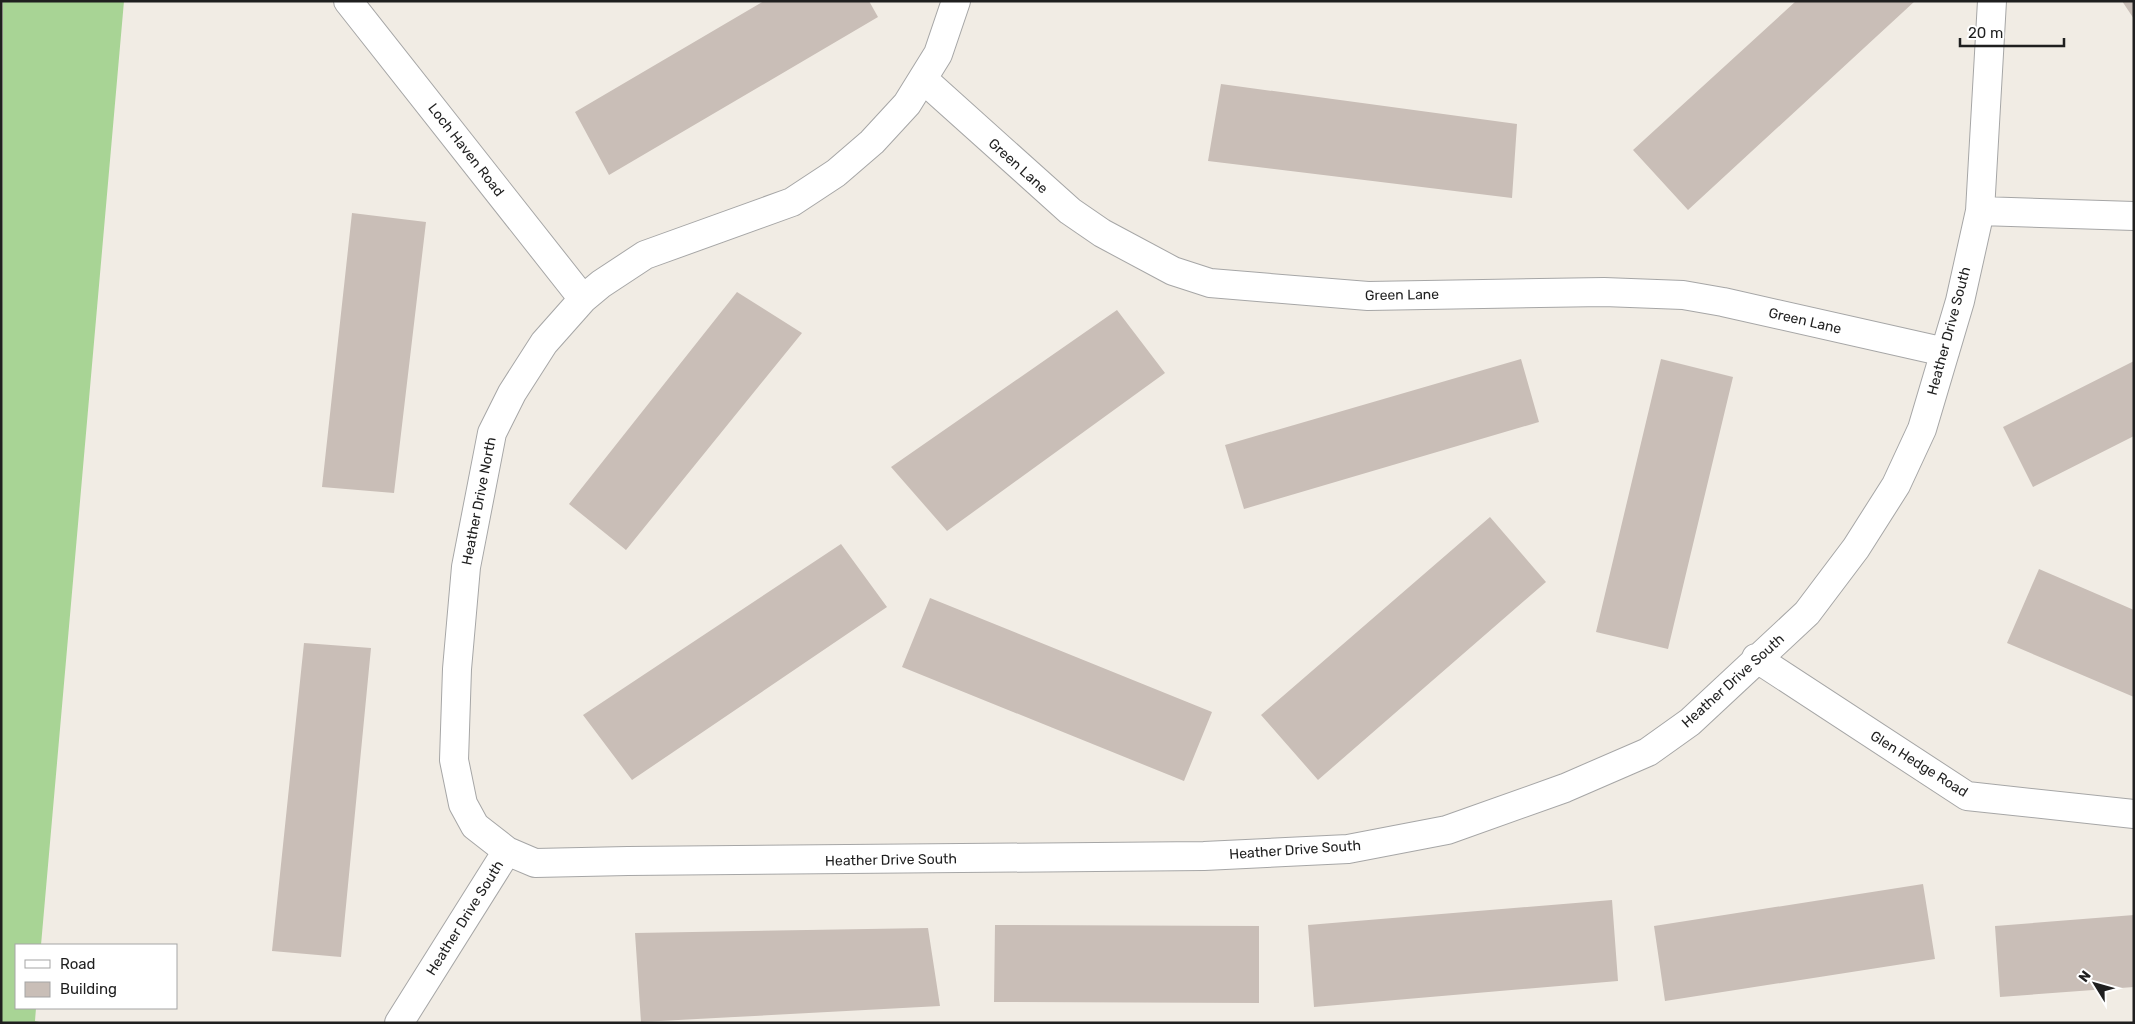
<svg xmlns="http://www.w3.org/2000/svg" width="2135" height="1024" font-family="Rubik,sans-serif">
<rect width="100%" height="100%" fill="#f1ece4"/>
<!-- forest -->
<path fill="#a8d495" d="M3,1h121l-83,944h-25v63h20l-1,13 9,2h-43z"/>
<!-- building -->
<path fill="#c9beb7" d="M764,1h105l9,16 -269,158 -34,-63z
M1796,1h119l-227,209 -55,-60z
M2122,1h12v18z
M1221,84l296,40 -5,74 -304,-37z
M352,213l74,9 -32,271 -72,-6z
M737,292l65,41 -176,217 -57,-46z
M1117,310l48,63 -218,158 -56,-64z
M1521,359l18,63 -295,87 -19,-64z
M1661,359l72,18 -65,272 -72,-17z
M2134,361v75l-101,51 -30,-60z
M1490,517l56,65 -228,198 -57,-65z
M841,544l46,63 -255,173 -49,-65z
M2039,569l95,41v87l-127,-54z
M930,598l282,114 -28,69 -282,-114z
M304,643l67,5 -30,309 -69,-6z
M1923,884l12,75 -270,42 -11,-75z
M1612,900l6,81 -304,26 -6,-82z
M2134,915v72l-134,10 -5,-71z
M995,925l264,1v77l-265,-1z
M928,928l12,78 -299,16 -6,-89z"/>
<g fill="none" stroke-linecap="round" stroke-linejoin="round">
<!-- minor casing -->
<g stroke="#a6a6a6" stroke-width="30">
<path id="minor" d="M348,1l235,298
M956,1l-18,53 -31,50 -35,38 -36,31 -44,29 -147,53 -44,29 -18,15 -39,44 -32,50 -20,40 -26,134 -9,102 -3,91 9,44 12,22 32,25 28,12 93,-2 576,-5 144,-7 99,-19 118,-42 83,-36 42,-30 117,-109 49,-65 40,-63 26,-56 38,-128 20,-90 12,-210
M923,79l147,132 32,22 71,38 37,12 158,13 236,-4 79,3 40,7 222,50
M1980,211l154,5
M1756,658l211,138 167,18
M399,1023l108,-172"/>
</g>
<!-- minor -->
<use href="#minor" stroke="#fff" stroke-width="28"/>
</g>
<g text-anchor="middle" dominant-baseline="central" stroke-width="4" stroke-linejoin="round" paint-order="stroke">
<!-- street labels -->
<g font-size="14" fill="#1f1f1f" stroke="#fff">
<text transform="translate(466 150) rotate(52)">Loch Haven Road</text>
<text transform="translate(1018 166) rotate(42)">Green Lane</text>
<text transform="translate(1402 295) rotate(-1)">Green Lane</text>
<text transform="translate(1805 321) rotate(13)">Green Lane</text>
<text transform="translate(1949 331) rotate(-75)">Heather Drive South</text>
<text transform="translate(479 501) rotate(-79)">Heather Drive North</text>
<text transform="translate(1733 681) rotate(-42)">Heather Drive South</text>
<text transform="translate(1919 764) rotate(32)">Glen Hedge Road</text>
<text transform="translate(1295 850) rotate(-4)">Heather Drive South</text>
<text transform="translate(891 860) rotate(-1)">Heather Drive South</text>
<text transform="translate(465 918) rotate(-58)">Heather Drive South</text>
</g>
</g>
<!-- border -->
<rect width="2135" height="1024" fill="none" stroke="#1f1f1f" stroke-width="5"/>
<!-- legend -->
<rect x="15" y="944" width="162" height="65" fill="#ffffff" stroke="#a5a5a5"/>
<rect x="25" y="960" width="25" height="8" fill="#ffffff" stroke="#a5a5a5"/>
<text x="60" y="969" font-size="15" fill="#1f1f1f">Road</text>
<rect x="25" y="982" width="25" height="15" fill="#c9beb7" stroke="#a5a5a5"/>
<text x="60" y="994" font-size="15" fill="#1f1f1f">Building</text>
<!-- north arrow -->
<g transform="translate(2095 984) rotate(307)" stroke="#ffffff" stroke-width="4" paint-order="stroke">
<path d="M0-4L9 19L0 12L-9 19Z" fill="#1f1f1f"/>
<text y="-8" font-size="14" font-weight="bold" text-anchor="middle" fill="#1f1f1f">N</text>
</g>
<!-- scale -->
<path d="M1960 38v8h104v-8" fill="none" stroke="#1f1f1f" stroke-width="2.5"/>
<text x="1968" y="38" font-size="15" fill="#1f1f1f" stroke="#ffffff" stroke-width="4" paint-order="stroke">20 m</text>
</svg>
